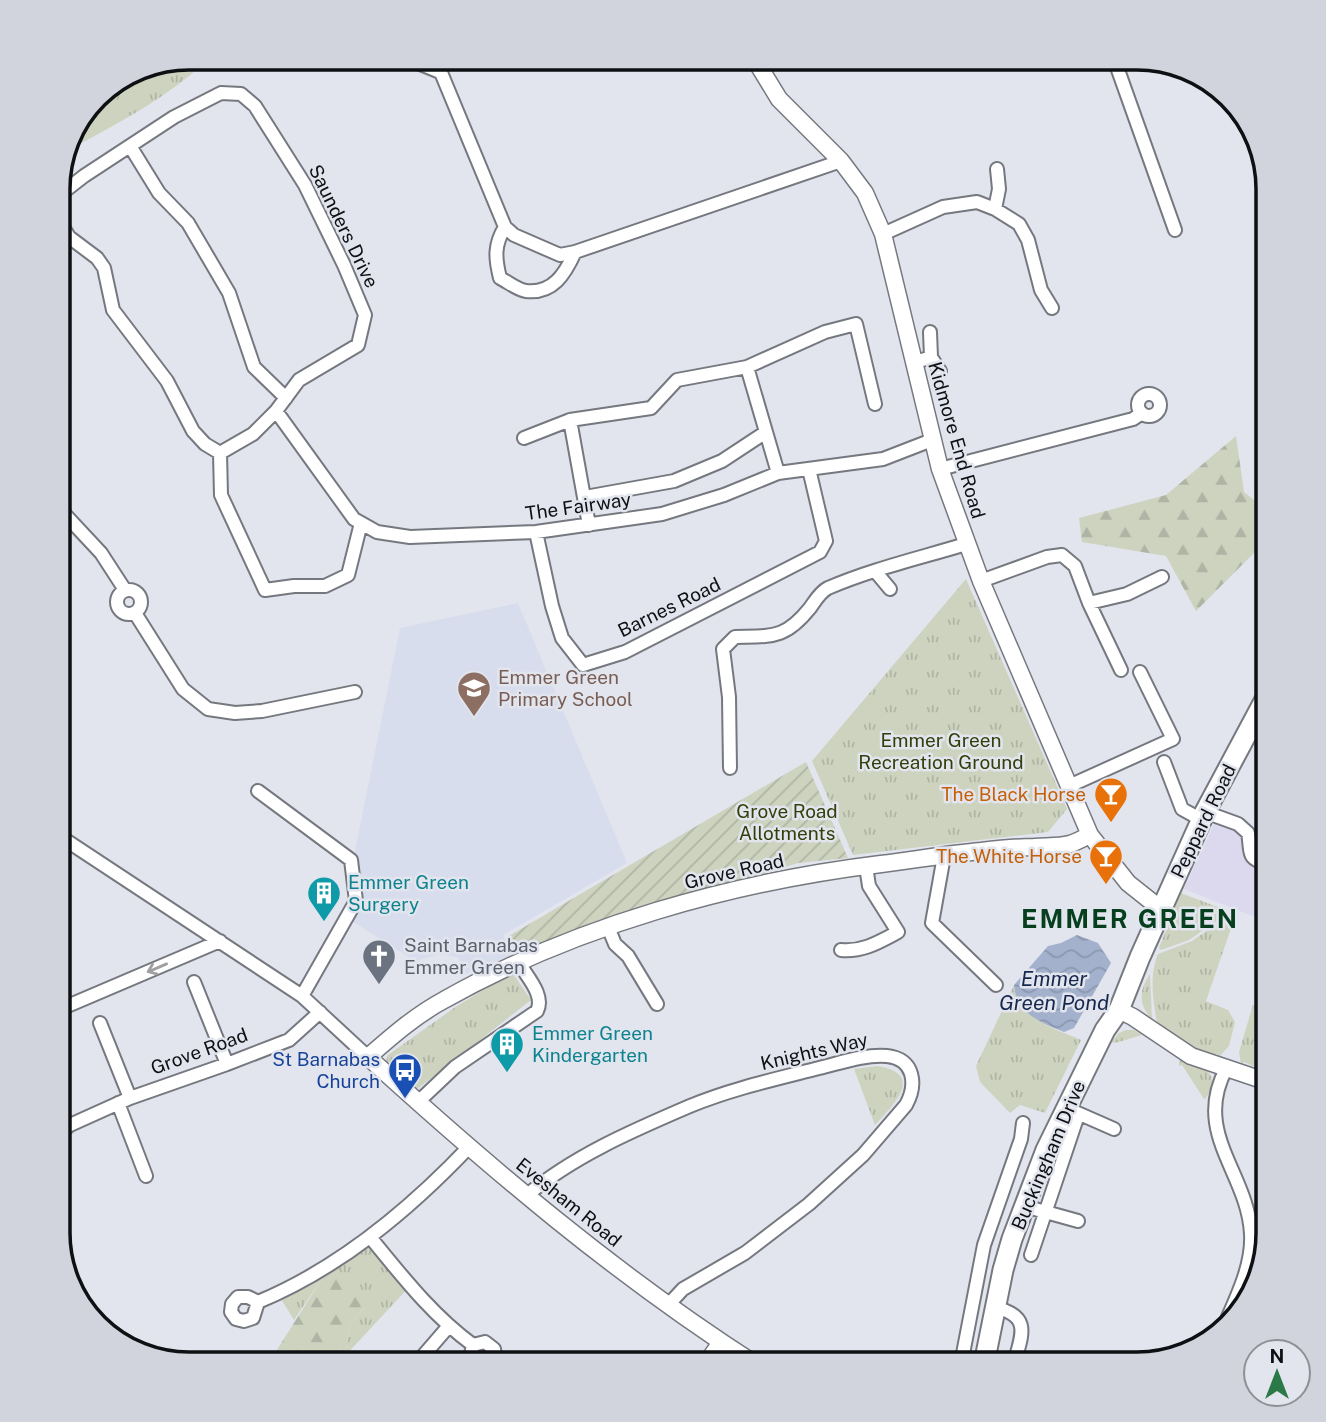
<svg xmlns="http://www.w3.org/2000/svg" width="1326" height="1422" font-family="'Public Sans',sans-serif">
<defs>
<pattern id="grass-tufts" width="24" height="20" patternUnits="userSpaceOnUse" patternTransform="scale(1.75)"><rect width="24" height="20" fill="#ced3c0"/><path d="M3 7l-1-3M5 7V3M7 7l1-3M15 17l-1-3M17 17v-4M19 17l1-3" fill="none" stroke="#b0b4a4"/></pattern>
<pattern id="forest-firs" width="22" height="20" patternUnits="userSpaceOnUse" patternTransform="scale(1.75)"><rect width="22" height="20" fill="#ced3c0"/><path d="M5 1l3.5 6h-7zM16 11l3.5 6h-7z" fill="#b0b4a4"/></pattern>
<pattern id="garden-furrows" width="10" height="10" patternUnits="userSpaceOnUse" patternTransform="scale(1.75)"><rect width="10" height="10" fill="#ced3c0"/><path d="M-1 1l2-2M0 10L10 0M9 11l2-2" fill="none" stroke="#b0b4a4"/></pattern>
<pattern id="water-waves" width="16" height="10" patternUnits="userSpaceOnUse" patternTransform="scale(1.75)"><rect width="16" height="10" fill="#a3b1cd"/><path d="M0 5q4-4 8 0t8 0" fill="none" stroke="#8b97af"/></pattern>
</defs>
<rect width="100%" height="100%" fill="#e2e5ed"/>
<!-- commercial -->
<path fill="#dcd8ee" d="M1215,822l29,12v19l8,9 16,6v54l-84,-33z"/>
<!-- built -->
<path fill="#d8dded" d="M518,603l109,260 -124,72 10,19 -47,20 -9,-17 -17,-3 -25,7 -63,-40 8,-23 -1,-25 -6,-12 47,-233z"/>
<!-- grass -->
<path fill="url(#grass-tufts)" d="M189,58h20c-38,38 -95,68 -143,93l5,-20 31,-41z
M966,579l101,230 -19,23 -195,23 -41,-94z
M1178,892l45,17 1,7 -35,24 -28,10 -2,-2 17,-43z
M1229,915l6,2 -29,84 22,9 7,12 -6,24 -10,11 -1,-3c-21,2 -45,-20 -61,-31 -4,-22 -8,-48 1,-69l34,-13z
M512,972l19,28 -115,90 -31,-26 3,-9 66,-47z
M1150,974l2,45c-14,-14 -13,-29 -2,-45z
M1268,984v68l-4,19 -20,-9 -3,2 -2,-12 14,-47 8,2z
M1014,985c3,34 40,43 67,55l-36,73 -25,-8 -10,8 -30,-31 -4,-16z
M1126,1030h8l8,5 -27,8 -4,-1 8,-9z
M1182,1059c20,8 41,13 24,39l-2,1 -22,-34 -3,1v-4z
M877,1066c49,8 17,38 -2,59l-21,-56z
M370,1237l40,49 -65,70 5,-31 14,-17 -41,-31 -29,43 -16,-26z
M1264,1253l-9,39 -18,21 21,-55z"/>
<!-- forest -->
<path fill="url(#forest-firs)" d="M1236,436l8,56 24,19v28l-72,72 -30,-55 -84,-14 -3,-24 87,-23z
M340,1276l21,11 3,21 -14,17 -5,31 5,8h-82l55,-87z"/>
<!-- garden -->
<path fill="url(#garden-furrows)" d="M806,762l42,96 -50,5 -282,89 -9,-15z"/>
<!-- water -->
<path fill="url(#water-waves)" d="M1077,935l21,8 13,20 -37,65 -10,4c-23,-9 -48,-19 -50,-47l34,-39 13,-3z"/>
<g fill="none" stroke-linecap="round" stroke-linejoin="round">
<!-- minor casing -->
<g stroke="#75787f" stroke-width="16">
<path id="minor" d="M412,58l1,3 27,11
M435,58l70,169 9,8 46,20 15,-3 266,-91
M1116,58l1,9 58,163
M130,146l29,47 29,30 41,70 25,74 32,31
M58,200l8,-10 18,-14 90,-59 47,-24 20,1 14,12 50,79 39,80 21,50 -7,30 -59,35 -23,31 -23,23 -33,19
M995,209l4,-20 -2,-20
M58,219l11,18 28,21 7,10 9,42 54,71 26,50 12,13 15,9
M505,227c-11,18 -10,31 -5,51 8,4 18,12 26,13 27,3 39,-17 49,-39
M883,234l60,-27 34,-5 18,7 24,15 9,16 13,50 11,18
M930,332l1,25
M913,363l18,-6 9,14
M747,367l31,106
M1138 405a11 11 0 1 1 22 0a11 11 0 1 1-22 0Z
M276,411l78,108 23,13 33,5 126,-5 126,-18 62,-19 54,-22 105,-14 49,-19
M524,438l46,-18
M220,453l1,42 44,95 29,-4h31l23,-11 13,-52
M940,469l193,-50 9,-6
M585,497l89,-16 48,-20 44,-29
M58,507l43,46 24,37
M589,525l-19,-105 81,-12 26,-28 70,-13 78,-35 31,-8 19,80
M536,532l16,74 10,32 21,27 42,-13 195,-100 6,-11 -17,-72
M875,571l15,18
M981,581l66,-24 15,-2 13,11 14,37 38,-9 35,-17
M117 602a12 12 0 1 1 24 0a12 12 0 1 1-24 0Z
M1089,603l32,67
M135,613l48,76 25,20 27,4 27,-2 93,-19
M1164,762l18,47 20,11
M730,768l-1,-71 -6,-48 12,-12c38,-1 50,2 75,-29 5,-7 10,-16 18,-20 44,-19 92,-30 138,-44
M1069,786l104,-47 -33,-67
M258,791l93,69 5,41 -54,95
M1205,812l33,12 10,9c4,21 -3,24 20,32
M58,835l244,161 66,61
M944,856l-12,67 64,62
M608,927l7,17 13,12 29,48
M841,950c22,2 38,-8 57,-18l-29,-46 -3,-20
M194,982l33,82
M58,1010l162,-69
M100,1023l30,75
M418,1102l37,-35 82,-56c8,-16 -10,-34 -18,-48
M118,1103l28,73
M1073,1111l41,18
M58,1134l12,-9 60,-27 97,-34 62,-24 31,-28
M526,1196c47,-40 108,-66 164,-90 41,-17 86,-27 129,-38 21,-5 46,-14 68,-12 28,3 30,29 19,49l-43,50 -54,49 -64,49 -62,36 -14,15
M1024,1206l54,15
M370,1237c32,39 62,78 103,108
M1031,1255l47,-140
M238,1297h10l10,5 -5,16 -9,3 -8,-2 -5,-7 1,-8z
M258,1302c82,-34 151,-92 211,-155
M994,1307c38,9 28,27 20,57
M1222,1331c12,-29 31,-64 29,-97 -3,-61 -59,-101 -25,-165
M416,1364l32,-37
M478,1364l-7,-10 2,-9 12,-3 9,7 1,6 -7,9
M961,1364l23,-119 37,-106 2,-16"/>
</g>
<!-- tertiary casing -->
<g stroke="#75787f" stroke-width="19">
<path id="tertiary" d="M754,58l25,41 62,62 24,32 18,41 57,235 41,112 109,254 38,48 34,27
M1119,1010l14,7 58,39 77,26
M706,1364l15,-22
M755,1364c-139,-89 -265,-196 -387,-307 24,-21 48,-42 76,-57 131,-74 289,-118 437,-136 33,-4 67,-10 100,-13 17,-2 35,-4 53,-4 12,-1 25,0 36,-3 7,-2 13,-6 20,-9"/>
</g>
<!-- secondary casing -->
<g stroke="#75787f" stroke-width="23">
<path id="secondary" d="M984,1364l19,-94 9,-31 34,-89 59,-120 14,-20 21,-53 65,-145 63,-118"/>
</g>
<!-- minor -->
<use href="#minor" stroke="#fff" stroke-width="12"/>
<!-- tertiary -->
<use href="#tertiary" stroke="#fff" stroke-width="16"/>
<!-- secondary -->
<use href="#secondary" stroke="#fff" stroke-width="19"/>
</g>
<!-- one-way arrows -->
<defs><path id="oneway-shaft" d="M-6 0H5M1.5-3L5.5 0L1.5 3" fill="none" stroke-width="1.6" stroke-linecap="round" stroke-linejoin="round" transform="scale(1.75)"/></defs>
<use stroke="#9f9fa1" href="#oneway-shaft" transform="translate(157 968) rotate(157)"/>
<!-- icons -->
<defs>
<g id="school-pin" transform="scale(1.75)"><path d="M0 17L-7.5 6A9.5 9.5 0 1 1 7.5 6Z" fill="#8d6e63" stroke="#e2e5ed"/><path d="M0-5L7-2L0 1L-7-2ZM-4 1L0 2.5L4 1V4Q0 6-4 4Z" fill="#fff"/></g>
<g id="bar-pin" transform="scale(1.75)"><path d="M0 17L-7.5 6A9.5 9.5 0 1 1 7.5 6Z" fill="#e8710a" stroke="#e2e5ed"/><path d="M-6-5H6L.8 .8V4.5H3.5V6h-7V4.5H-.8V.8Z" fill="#fff"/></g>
<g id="building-pin" transform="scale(1.75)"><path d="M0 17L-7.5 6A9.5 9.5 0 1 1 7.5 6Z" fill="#0f9aa8" stroke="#e2e5ed"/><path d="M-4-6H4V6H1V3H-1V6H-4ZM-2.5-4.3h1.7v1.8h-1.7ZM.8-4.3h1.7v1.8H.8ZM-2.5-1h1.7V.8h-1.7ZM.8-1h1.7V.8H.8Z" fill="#fff"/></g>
<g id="church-pin" transform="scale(1.75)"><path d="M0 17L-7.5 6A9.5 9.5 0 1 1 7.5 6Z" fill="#6b7280" stroke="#e2e5ed"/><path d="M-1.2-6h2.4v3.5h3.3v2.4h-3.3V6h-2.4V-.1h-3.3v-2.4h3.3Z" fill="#fff"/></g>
<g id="bus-pin" transform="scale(1.75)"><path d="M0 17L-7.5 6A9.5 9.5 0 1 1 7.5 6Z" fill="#1a4fb4" stroke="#e2e5ed"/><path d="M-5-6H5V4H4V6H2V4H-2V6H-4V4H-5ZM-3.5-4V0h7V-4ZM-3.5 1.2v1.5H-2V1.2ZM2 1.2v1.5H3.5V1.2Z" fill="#fff"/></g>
</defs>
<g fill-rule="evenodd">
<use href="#school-pin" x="474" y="688"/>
<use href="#bar-pin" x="1111" y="794"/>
<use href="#bar-pin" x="1106" y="856"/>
<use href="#building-pin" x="324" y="893"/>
<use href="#church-pin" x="379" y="956"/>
<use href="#building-pin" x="507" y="1044"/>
<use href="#bus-pin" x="405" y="1070"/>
</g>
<g text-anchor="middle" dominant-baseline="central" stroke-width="5" stroke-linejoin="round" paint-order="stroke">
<!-- street labels -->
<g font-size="19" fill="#0f1013" stroke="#e2e5ed">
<text transform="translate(344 226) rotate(64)">Saunders Drive</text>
<text transform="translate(957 440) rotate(74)">Kidmore End Road</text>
<text transform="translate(578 506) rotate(-8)">The Fairway</text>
<text transform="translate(669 607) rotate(-26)">Barnes Road</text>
<text transform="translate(1203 821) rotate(-64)">Peppard Road</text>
<text transform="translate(734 871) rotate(-13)">Grove Road</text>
<text transform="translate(199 1051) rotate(-20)">Grove Road</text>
<text transform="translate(814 1051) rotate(-13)">Knights Way</text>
<text transform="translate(1048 1155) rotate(-67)">Buckingham Drive</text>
<text transform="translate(569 1202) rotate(39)">Evesham Road</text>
</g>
<!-- education labels -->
<g font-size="19" fill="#785e54" stroke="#e2e5ed" text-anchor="start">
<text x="498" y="677">Emmer Green<tspan x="498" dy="22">Primary School</tspan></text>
</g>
<!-- park labels -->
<g font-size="19" fill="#343e09" stroke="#e2e5ed">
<text x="941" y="740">Emmer Green<tspan x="941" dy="22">Recreation Ground</tspan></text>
<text x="787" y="811">Grove Road<tspan x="787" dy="22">Allotments</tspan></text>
</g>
<!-- food labels -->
<g font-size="19" fill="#c56008" stroke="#e2e5ed" text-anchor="end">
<text x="1086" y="794">The Black Horse</text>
<text x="1082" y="856">The White Horse</text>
</g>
<!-- culture labels -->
<g font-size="19" fill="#0d838f" stroke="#e2e5ed" text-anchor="start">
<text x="348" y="882">Emmer Green<tspan x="348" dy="22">Surgery</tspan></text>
<text x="532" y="1033">Emmer Green<tspan x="532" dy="22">Kindergarten</tspan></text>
</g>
<!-- worship labels -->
<g font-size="19" fill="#5b616d" stroke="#e2e5ed" text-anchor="start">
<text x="404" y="945">Saint Barnabas<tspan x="404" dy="22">Emmer Green</tspan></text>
</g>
<!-- transit labels -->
<g font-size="19" fill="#164399" stroke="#e2e5ed" text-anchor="end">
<text x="380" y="1059">St Barnabas<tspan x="380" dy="22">Church</tspan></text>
</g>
<!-- water labels -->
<g font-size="21" font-style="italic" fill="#17284f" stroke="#e2e5ed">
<text x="1054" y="978">Emmer<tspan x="1054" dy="24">Green Pond</tspan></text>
</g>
<!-- district labels -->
<g font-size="26" font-weight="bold" letter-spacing="2" fill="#053f1e" stroke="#e2e5ed">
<text x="1130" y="918">EMMER GREEN</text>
</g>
</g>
<!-- crop -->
<path d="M0 0H1326V1422H0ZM189 70H1137A119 119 0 0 1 1256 189V1233A119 119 0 0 1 1137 1352H189A119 119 0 0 1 70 1233V189A119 119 0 0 1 189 70Z" fill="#d1d4dc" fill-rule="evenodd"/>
<path fill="none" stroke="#0f1013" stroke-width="3.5" d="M189 70H1137A119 119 0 0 1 1256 189V1233A119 119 0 0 1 1137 1352H189A119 119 0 0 1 70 1233V189A119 119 0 0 1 189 70Z"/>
<!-- north arrow -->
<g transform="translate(1277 1373)"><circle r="33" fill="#e2e5ed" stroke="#8e9096" stroke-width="2"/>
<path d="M0-5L12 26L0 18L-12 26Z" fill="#2c7948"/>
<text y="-10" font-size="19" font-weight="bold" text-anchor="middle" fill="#0f1013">N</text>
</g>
</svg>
